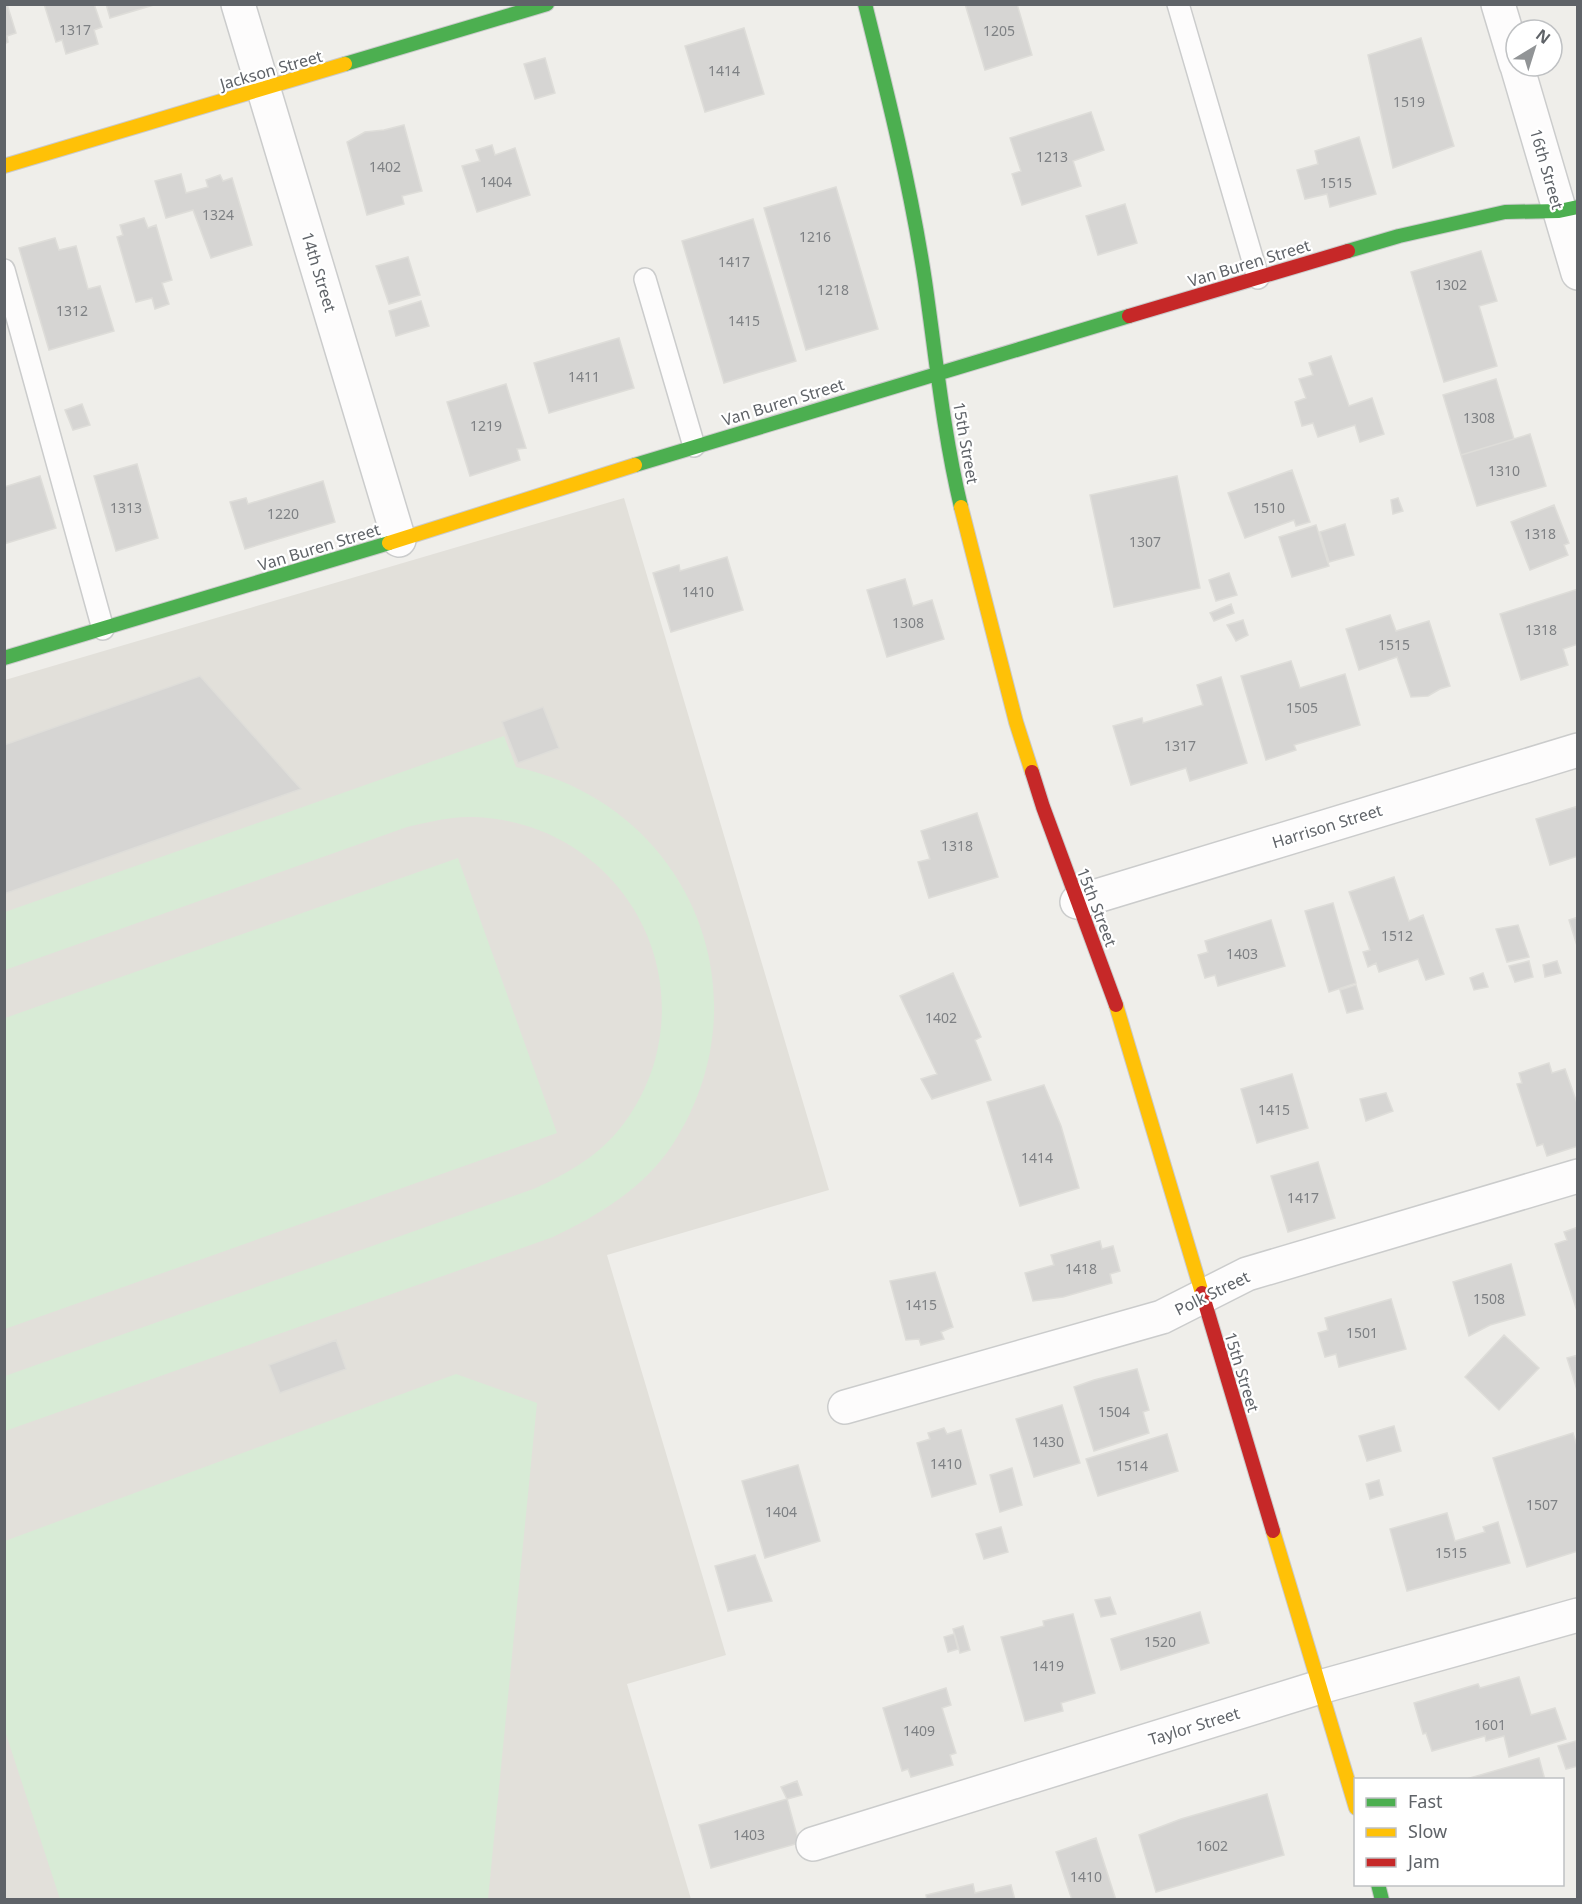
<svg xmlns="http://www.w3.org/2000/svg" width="1582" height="1904" font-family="'Noto Sans',sans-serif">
<rect width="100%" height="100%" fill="#efeeea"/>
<!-- education -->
<path fill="#e2e0da" d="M624,498l205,692 -222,65 119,400 -99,29 64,215 -686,1v-1220z"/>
<!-- green -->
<path fill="#d8ebd6" d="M504,736l12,31c173,38 253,227 157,377 -29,44 -74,71 -120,93l-548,194v-55l531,-188c30,-14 59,-30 81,-56 18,-21 31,-47 38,-72 33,-122 -56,-239 -181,-243 -23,-1 -45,5 -67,10l-402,143v-58z
M458,858l99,275 -552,196v-311z
M456,1374l81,29 -49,496h-428l-55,-168v-190z"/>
<!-- building -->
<path fill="#d6d5d3" stroke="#deddd9" stroke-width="1.5" d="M4,4h3l9,29 -9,3 1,6 -4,2z
M44,4h50l8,23 -8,3 4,14 -32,10 -4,-14 -6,2z
M106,4h51l-47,14z
M965,4h52l15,51 -47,15z
M744,28l20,66 -59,18 -20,-66z
M1421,38l33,108 -61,22 -25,-113z
M545,58l10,35 -20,6 -11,-35z
M1091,112l13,38 -31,11 8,25 -59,19 -10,-31 9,-3 -11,-33z
M404,125l18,66 -20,5 2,8 -37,11 -20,-73 18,-10 19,-2z
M1359,137l17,57 -46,13 -3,-13 -22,5 -8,-29 21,-6 -3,-13z
M492,145l3,10 20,-7 15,47 -53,17 -15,-46 18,-5 -4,-11z
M181,174l5,19 22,-6 -2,-7 14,-5 3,6 9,-3 20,67 -41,13 -18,-48 -27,8 -11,-37z
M836,187l42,142 -72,21 -42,-142z
M1125,204l12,39 -39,12 -12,-39z
M144,218l4,10 8,-3 16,55 -10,3 7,21 -14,5 -3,-11 -16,4 -19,-65 6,-2 -3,-10z
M753,219l43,142 -72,22 -42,-142z
M55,238l4,12 17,-4 12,43 12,-3 14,45 -65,19 -30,-102z
M1481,251l16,50 -18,5 18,60 -53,16 -33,-110z
M408,257l12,38 -31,9 -13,-38z
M421,301l8,25 -33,10 -7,-25z
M619,338l15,50 -85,25 -15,-50z
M1331,356l18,50 23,-8 12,36 -24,8 -5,-17 -37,12 -5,-14 -11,3 -7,-24 11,-4 -7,-19 14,-4 -4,-12z
M1496,379l18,60 -53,16 -18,-60z
M506,384l20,64 -9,1 3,11 -50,16 -23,-74z
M82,404l8,21 -17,5 -8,-20z
M1530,434l16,52 -69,20 -16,-51z
M137,464l21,74 -42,13 -22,-75z
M1292,470l18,52 -14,4 -2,-6 -49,18 -17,-45z
M40,476l16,52 -52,16v-57z
M1177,476l23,112 -86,19 -24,-112z
M323,481l12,41 -90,27 -15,-47 16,-4 2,6z
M1398,498l5,13 -10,3 -2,-14z
M1554,505l15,38 -5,2 4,10 -38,15 -19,-48z
M1345,524l9,31 -25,7 -9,-30z
M1316,525l13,41 -37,11 -13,-40z
M727,557l16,53 -72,22 -18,-59 26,-8 1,6z
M1229,573l8,22 -21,6 -7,-21z
M905,579l8,27 19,-6 12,39 -57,18 -20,-67z
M1578,589v55l-15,5 5,16 -47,15 -21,-66z
M1231,604l3,9 -20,8 -4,-8z
M1390,615l6,16 33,-10 21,65 -10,3 -12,7 -17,1 -14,-40 -38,13 -13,-41z
M1243,620l5,15 -12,6 -9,-16z
M1291,661l9,27 45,-14 15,51 -66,20 2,5 -30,10 -25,-84z
M200,676l101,113 -297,105v-149z
M1221,677l26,86 -57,18 -4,-13 -55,17 -18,-59 29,-8 1,5 60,-18 -6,-20z
M543,707l16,41 -41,15 -16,-41z
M1578,806v50l-28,9 -14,-46z
M977,813l21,64 -69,21 -11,-36 12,-3 -9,-28z
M1394,877l15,44 14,-6 21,59 -18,6 -8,-21 -39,13 -3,-9 -8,4 -5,-15 7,-2 -21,-58z
M1333,903l23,80 -27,9 -24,-81z
M1578,917v32l-9,-29z
M1271,920l14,46 -67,20 -3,-11 -10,3 -7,-23 10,-3 -3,-11z
M1518,925l11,32 -22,5 -11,-33z
M1529,961l4,16 -18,5 -6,-16z
M1557,961l4,12 -16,4 -2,-12z
M953,973l28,64 -6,3 16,40 -59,19 -11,-20 16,-5 -37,-78z
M1483,973l5,14 -14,3 -4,-12z
M1356,985l7,24 -16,4 -7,-23z
M1549,1063l3,10 13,-4 13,37v40l-31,10 -4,-12 -6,2 -20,-62 5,-1 -3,-10z
M1292,1074l16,54 -51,15 -16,-54z
M1044,1085l17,41 18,62 -59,18 -33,-104z
M1386,1093l7,18 -27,10 -6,-22z
M1318,1162l17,56 -47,14 -17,-56z
M1578,1227v87l-23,-70 12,-4 -3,-8z
M1100,1241l2,8 11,-3 7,25 -10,3 2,9 -49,14 -30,4 -8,-28 29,-8 -3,-10z
M1511,1264l14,51 -35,10 -21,11 -16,-54z
M935,1272l18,55 -12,5 3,7 -23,6 -2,-6 -13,1 -16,-59z
M1391,1299l15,50 -67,18 -3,-13 -11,3 -7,-24 10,-3 -3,-12z
M1504,1335l35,33 -40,42 -34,-33z
M336,1340l10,29 -66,24 -11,-28z
M1578,1355v38l-11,-35z
M1137,1369l12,41 -6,2 6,21 -55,18 -20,-64 20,-7z
M1062,1405l18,58 -46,14 -18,-58z
M1394,1426l7,25 -34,10 -8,-25z
M944,1428l3,6 14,-4 15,54 -44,13 -15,-54 13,-4 -2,-6z
M1573,1433l5,16v102l-51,16 -34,-109z
M1167,1434l11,37 -80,25 -12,-37z
M798,1465l22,76 -55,17 -23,-77z
M1012,1468l10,37 -22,7 -10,-37z
M1379,1480l4,15 -13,4 -4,-15z
M1447,1513l8,28 30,-9 -2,-5 15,-5 12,41 -103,28 -17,-62z
M1001,1527l7,25 -24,7 -8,-25z
M755,1555l17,46 -44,10 -13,-45z
M1110,1597l6,17 -15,3 -6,-17z
M1200,1612l9,31 -88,27 -10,-31z
M1073,1614l22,79 -34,10 2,8 -38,10 -24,-84 43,-11 -1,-5z
M963,1626l7,24 -10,3 -7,-24z
M954,1634l4,15 -10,3 -4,-15z
M1519,1677l12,38 24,-7 11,31 -57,18 -5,-21 -18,5 -1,-5 -53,15 -6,-18 -3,1 -9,-31 64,-19 2,4z
M946,1688l5,17 -9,3 14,45 -6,2 3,10 -42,12 -3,-8 -6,2 -19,-63z
M1576,1741l2,25 -12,3 -8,-23z
M1539,1758l6,22h-78l-1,-1z
M797,1781l5,14 -15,4 -6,-12z
M1267,1794l17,61 -128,37 -17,-57 42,-16z
M787,1799l12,44 -88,25 -12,-43z
M1096,1838l20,62h-44l-16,-48z
M973,1884l2,9 36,-8 4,15h-88l-1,-5z"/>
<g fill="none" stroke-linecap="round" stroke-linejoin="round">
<!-- lane casing -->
<g stroke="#cbcccc" stroke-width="24">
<path id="lane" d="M1178,4l80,274
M4,270l99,359
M645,279l49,167"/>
</g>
<!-- street casing -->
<g stroke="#cbcccc" stroke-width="36">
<path id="street" d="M238,4l161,536
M1498,4l18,60
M1517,66l61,207
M1077,902l501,-152
M845,1407l317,-90 85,-43 331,-98
M813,1844l507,-157 258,-72"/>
</g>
<!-- fast casing -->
<g stroke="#cacacb" stroke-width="16">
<path id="fast" d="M865,4c23,92 46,184 60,277 11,76 18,151 36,226
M345,64l202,-60
M1348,251l51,-15 106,-24 54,-1 19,-4
M635,465l494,-149
M4,658l385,-115
M1378,1884l4,16"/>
</g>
<!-- slow casing -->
<g stroke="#cacacb" stroke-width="16">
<path id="slow" d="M4,166l341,-102
M961,507l55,215 16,50
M389,543l246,-78
M1116,1005l86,288
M1273,1531l83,277"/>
</g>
<!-- jam casing -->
<g stroke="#cacacb" stroke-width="16">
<path id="jam" d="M1129,316l219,-65
M1032,772l11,35 73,198
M1202,1293l71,238"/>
</g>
<!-- lane -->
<use href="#lane" stroke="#fdfcfc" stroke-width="21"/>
<!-- street -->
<use href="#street" stroke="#fdfcfc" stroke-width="33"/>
<!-- fast -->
<use href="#fast" stroke="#4caf50" stroke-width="14"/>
<!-- slow -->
<use href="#slow" stroke="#ffc107" stroke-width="14"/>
<!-- jam -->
<use href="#jam" stroke="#c62828" stroke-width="14"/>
</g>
<g text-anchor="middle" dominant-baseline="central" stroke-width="4.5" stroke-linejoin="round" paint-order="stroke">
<!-- number labels -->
<g font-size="14" fill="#7e8184">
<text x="75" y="29">1317</text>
<text x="999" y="30">1205</text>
<text x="724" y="70">1414</text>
<text x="1409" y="101">1519</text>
<text x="1052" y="156">1213</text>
<text x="385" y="166">1402</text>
<text x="496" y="181">1404</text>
<text x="1336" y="182">1515</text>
<text x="218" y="214">1324</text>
<text x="815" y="236">1216</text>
<text x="734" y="261">1417</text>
<text x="1451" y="284">1302</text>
<text x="833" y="289">1218</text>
<text x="72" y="310">1312</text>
<text x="744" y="320">1415</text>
<text x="584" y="376">1411</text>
<text x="1479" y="417">1308</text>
<text x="486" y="425">1219</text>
<text x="1504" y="470">1310</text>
<text x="126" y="507">1313</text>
<text x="1269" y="507">1510</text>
<text x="283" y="513">1220</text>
<text x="1540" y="533">1318</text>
<text x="1145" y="541">1307</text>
<text x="698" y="591">1410</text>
<text x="908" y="622">1308</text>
<text x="1541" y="629">1318</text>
<text x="1394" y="644">1515</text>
<text x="1302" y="707">1505</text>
<text x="1180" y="745">1317</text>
<text x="957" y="845">1318</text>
<text x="1397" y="935">1512</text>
<text x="1242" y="953">1403</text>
<text x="941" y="1017">1402</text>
<text x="1274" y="1109">1415</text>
<text x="1037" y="1157">1414</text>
<text x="1303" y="1197">1417</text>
<text x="1081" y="1268">1418</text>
<text x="1489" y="1298">1508</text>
<text x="921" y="1304">1415</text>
<text x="1362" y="1332">1501</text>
<text x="1114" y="1411">1504</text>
<text x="1048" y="1441">1430</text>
<text x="946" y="1463">1410</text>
<text x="1132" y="1465">1514</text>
<text x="1542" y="1504">1507</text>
<text x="781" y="1511">1404</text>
<text x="1451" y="1552">1515</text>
<text x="1160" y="1641">1520</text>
<text x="1048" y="1665">1419</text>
<text x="1490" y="1724">1601</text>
<text x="919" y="1730">1409</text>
<text x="749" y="1834">1403</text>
<text x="1212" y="1845">1602</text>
<text x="1086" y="1876">1410</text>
</g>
<!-- street labels -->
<g font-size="16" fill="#5f6368" stroke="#fff">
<text transform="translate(271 70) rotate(-16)">Jackson Street</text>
<text transform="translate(1547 169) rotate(74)">16th Street</text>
<text transform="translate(1249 263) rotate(-17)">Van Buren Street</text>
<text transform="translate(319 272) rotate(73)">14th Street</text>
<text transform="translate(783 402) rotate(-17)">Van Buren Street</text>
<text transform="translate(966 443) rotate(80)">15th Street</text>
<text transform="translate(319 547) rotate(-17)">Van Buren Street</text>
<text transform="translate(1327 826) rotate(-17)">Harrison Street</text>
<text transform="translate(1097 907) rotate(69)">15th Street</text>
<text transform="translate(1212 1293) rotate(-26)">Polk Street</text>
<text transform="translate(1242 1372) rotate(73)">15th Street</text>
<text transform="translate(1194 1726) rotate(-17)">Taylor Street</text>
</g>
</g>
<!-- border -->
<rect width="1582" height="1904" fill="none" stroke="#5f6368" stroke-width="12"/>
<!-- legend -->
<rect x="1354" y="1778" width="210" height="108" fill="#ffffff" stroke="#bfc1c3" stroke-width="1.5"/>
<rect x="1366" y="1798" width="30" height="9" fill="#4caf50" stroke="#bfc1c3" stroke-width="1.5"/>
<text x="1408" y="1808" font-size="18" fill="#5f6368">Fast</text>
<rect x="1366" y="1828" width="30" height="9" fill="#ffc107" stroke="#bfc1c3" stroke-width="1.5"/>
<text x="1408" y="1838" font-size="18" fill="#5f6368">Slow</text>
<rect x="1366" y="1858" width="30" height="9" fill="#c62828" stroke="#bfc1c3" stroke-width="1.5"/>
<text x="1408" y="1868" font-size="18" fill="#5f6368">Jam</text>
<!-- north arrow -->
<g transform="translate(1534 48) rotate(38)"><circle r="28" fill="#ffffff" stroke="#bfc1c3" stroke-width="1.5"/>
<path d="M0-4.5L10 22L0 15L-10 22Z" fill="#919496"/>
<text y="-9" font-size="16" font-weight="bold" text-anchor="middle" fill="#5f6368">N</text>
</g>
</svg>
